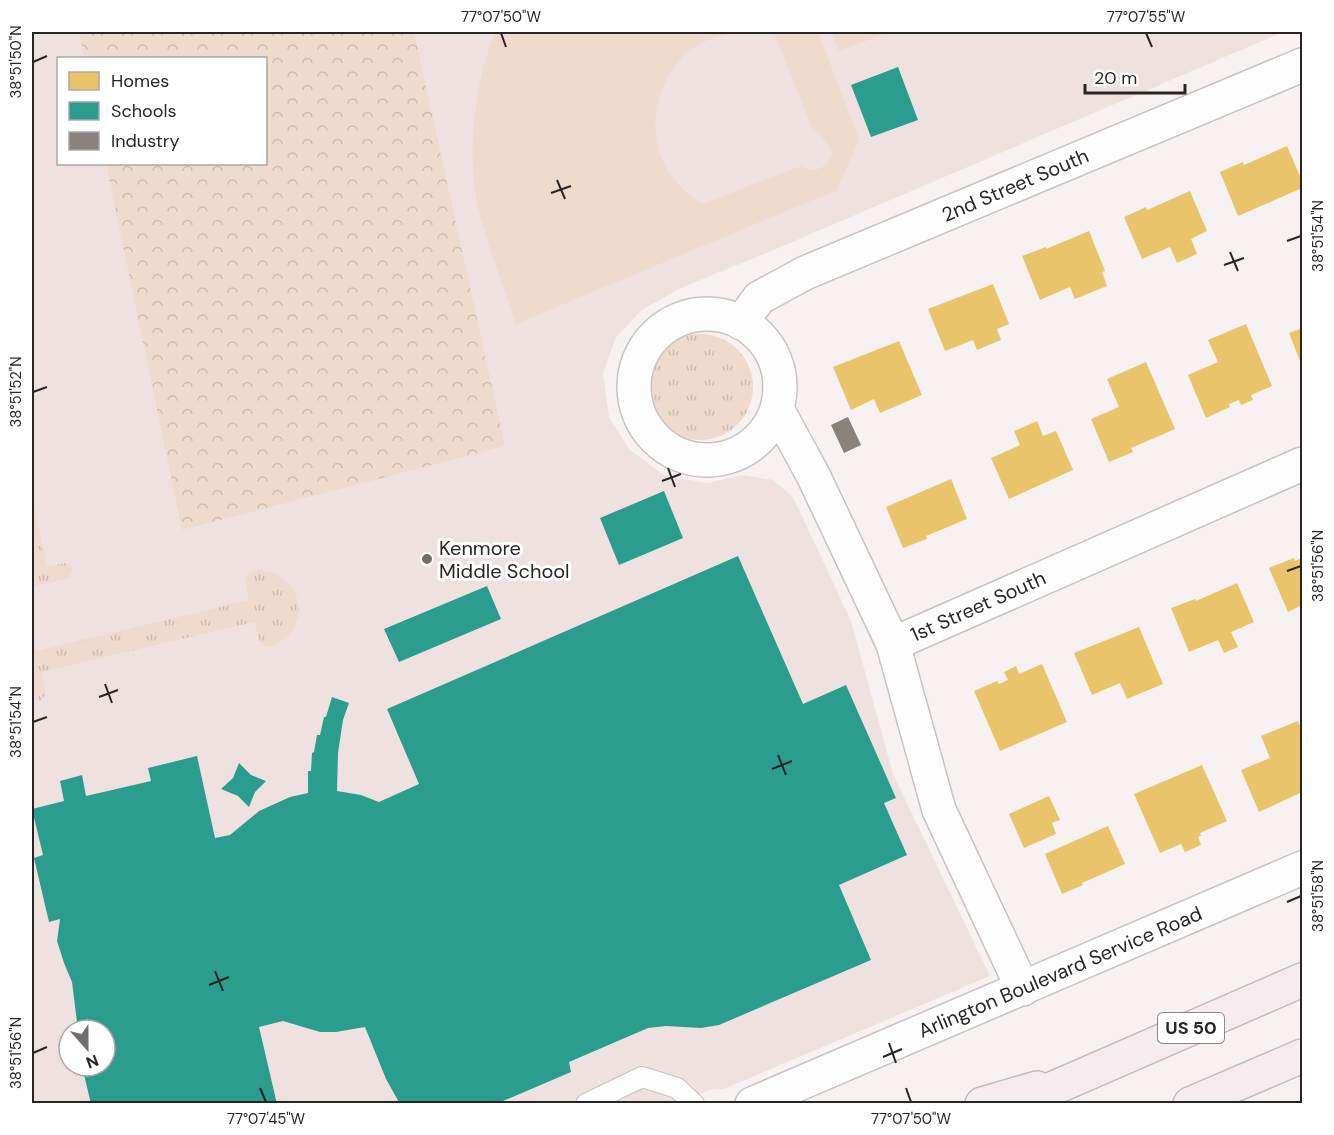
<svg xmlns="http://www.w3.org/2000/svg" width="1334" height="1135" font-family="'DM Sans',sans-serif">
<defs>
<pattern id="grass-tufts" width="24" height="20" patternUnits="userSpaceOnUse" patternTransform="scale(1.5)"><rect width="24" height="20" fill="#eedbcd"/><path d="M3 7l-1-3M5 7V3M7 7l1-3M15 17l-1-3M17 17v-4M19 17l1-3" fill="none" stroke="#ccbcb0"/></pattern>
<pattern id="park-crowns" width="20" height="18" patternUnits="userSpaceOnUse" patternTransform="scale(1.5)"><rect width="20" height="18" fill="#eedbcd"/><path d="M2 6a3 3 0 1 1 6 0M12 15a3 3 0 1 1 6 0" fill="none" stroke="#ccbcb0"/></pattern>
</defs>
<rect width="100%" height="100%" fill="#f7f1f1"/>
<!-- built -->
<path fill="#f0e1e1" fill-rule="evenodd" d="M32,32h1251l-507,217 -95,39 -38,21 -27,28 -13,36 6,44 20,32 36,27 43,7 35,-8 30,5 20,17 58,124 42,153 97,202 -266,113 -16,1 -26,13h-650zM58,58h208v106h-208zM69,1030h36v36h-36z"/>
<!-- grass -->
<path fill="url(#grass-tufts)" d="M647 387a53 53 0 1 1 106 0a53 53 0 1 1-106 0Z
M32,497l15,70 18,-4 5,1 3,5 -4,9 -37,9z
M258,570c50,2 56,68 7,77l-5,-5 -6,-20 -213,50 5,22 -6,7 -4,-1 -4,-3v-63l4,17 213,-51 -4,-19 3,-8z"/>
<!-- park -->
<path fill="url(#park-crowns)" d="M79,32h335l91,414 -323,84 -76,-366h160v-106h-182z"/>
<!-- garden -->
<path fill="#eedbcd" d="M495,32h240c-15,4 -30,7 -43,17 -36,27 -49,84 -23,123 9,14 20,23 33,32l99,-38c14,8 24,3 31,-11 -3,-11 -9,-17 -19,-25l-38,-95 -15,-3h58l41,107 -22,51 -321,134c-12,-36 -26,-72 -36,-108 -15,-56 -6,-132 15,-184z
M831,32h59l-51,19z"/>
<!-- homes -->
<path fill="#e9c46a" d="M1287,146l15,35v7l-64,28 -18,-44 23,-10 1,3z
M1190,191l17,40 -16,8 6,15 -20,9 -7,-16 -28,12 -18,-42 22,-10 1,3z
M1089,231l16,40 -3,1 5,14 -32,13 -5,-12 -30,13 -18,-44 24,-9v2z
M993,284l16,40 -12,5 4,11 -24,10 -4,-10 -28,11 -17,-42z
M1246,324l26,62 -21,9 2,5 -12,5 -2,-5 -10,4 1,3 -24,11 -18,-43 30,-13 -10,-22z
M1302,328v38l-13,-33z
M899,341l23,54 -42,18 -6,-14 -23,11 -18,-43z
M1146,362l29,67 -44,19 2,4 -24,10 -18,-43 28,-12 -12,-28z
M1037,421l6,15 13,-5 17,39 -64,29 -18,-41 29,-13 -6,-14z
M951,479l16,40 -41,17 1,3 -24,9 -17,-41z
M1294,558l1,3 7,-3v47l-14,7 -19,-44z
M1237,583l17,39 -23,10 7,15 -14,6 -6,-13 -29,12 -18,-44 24,-9 1,2z
M1139,627l24,57 -36,15 -7,-16 -28,12 -18,-42z
M1042,664l25,58 -67,29 -26,-60 23,-10 2,3 9,-4 -4,-8 12,-6 3,8z
M1298,721l4,9v62l-43,20 -18,-42 29,-12 -9,-22z
M1202,765l25,56 -27,12 1,3 -3,1 3,8 -16,7 -4,-8 -21,9 -26,-59z
M1049,796l11,24 -8,3 4,11 -32,14 -15,-34z
M1108,826l17,38 -43,19 1,2 -21,9 -17,-40z"/>
<!-- schools -->
<path fill="#2a9d8f" d="M898,67l20,53 -47,17 -20,-52z
M664,491l19,47 -64,27 -19,-47z
M738,556l65,148 43,-19 50,113 -12,5 23,52 -68,30 32,75 -152,65 -18,3 -35,-2 -18,2 -79,34 2,10 -75,32h-96l-14,-25 -21,-52 -29,5h-16l-37,-11 -24,6 18,77h-186l-9,-38h23v-36h-27l-6,-48 -8,-19 -7,-22 3,-22 -11,3 -15,-64 9,-3 -11,-46 32,-8 -4,-20 22,-6 4,21 65,-15 -3,-13 49,-12 18,82 15,-3 29,-24 31,-14 18,-4v-22h3l1,-18 2,-1 3,-17h3l4,-18h2l6,-20 17,6 -6,17 -5,33 -1,38 24,4 18,7 40,-18 -32,-75z
M487,586l14,33 -102,43 -15,-33z
M239,763l12,12 15,6 -11,11 -6,15 -11,-11 -17,-7 12,-11z"/>
<!-- industry -->
<path fill="#8a817c" d="M848,417l13,28 -17,8 -13,-28z"/>
<g fill="none" stroke-linecap="round" stroke-linejoin="round">
<!-- service casing -->
<g stroke="#c8c3c3" stroke-width="22">
<path id="service" d="M586,1104l56,-27 35,11 17,16"/>
</g>
<!-- minor casing -->
<g stroke="#c8c3c3" stroke-width="36">
<path id="minor" d="M634 387a73 73 0 1 1 146 0a73 73 0 1 1-146 0Z
M741,323l18,-25 46,-25 497,-208
M777,409l36,66 80,169
M1023,989l-84,-179 -46,-166 409,-180
M752,1104l550,-236"/>
</g>
<!-- trunk casing -->
<g stroke="#c7babd" stroke-width="36">
<path id="trunk" d="M982,1104l55,-16
M1017,1104l285,-124
M1190,1104l112,-48"/>
</g>
<!-- service -->
<use href="#service" stroke="#fefdfd" stroke-width="20"/>
<!-- minor -->
<use href="#minor" stroke="#fefdfd" stroke-width="33"/>
<!-- trunk -->
<use href="#trunk" stroke="#f6ecf0" stroke-width="33"/>
</g>
<!-- ticks -->
<path fill="none" stroke="#2a2525" stroke-width="2" d="M501,33l5,14M1146,33l6,14M33,62l14,-6M557,180l8,19M551,193l20,-7M1287,241l14,-5M1230,252l8,19M1224,265l20,-7M33,392l14,-5M668,468l7,19M662,481l19,-7M1287,571l14,-5M105,684l7,19M99,697l19,-7M33,722l14,-5M778,755l8,20M772,769l20,-8M1287,902l14,-6M215,971l8,20M209,985l20,-8M889,1043l7,20M33,1053l14,-6M883,1057l19,-8M260,1088l6,14M906,1088l5,14"/>
<!-- markers -->
<circle fill="#726c6c" stroke="#fff" stroke-width="2" cx="427" cy="559" r="6"/>
<g text-anchor="middle" dominant-baseline="central" stroke-width="6" stroke-linejoin="round" paint-order="stroke">
<!-- shield labels -->
<rect fill="#fff" stroke="#6a6666" stroke-width="1.5" x="1158" y="1013" width="66" height="30" rx="4.5"/>
<g font-size="18" font-weight="bold" fill="#2a2525">
<text x="1191" y="1028">US 50</text>
</g>
<!-- street labels -->
<g font-size="20" fill="#2a2525" stroke="#fff">
<text transform="translate(1015 185) rotate(-23)">2nd Street South</text>
<text transform="translate(978 606) rotate(-24)">1st Street South</text>
<text transform="translate(1060 972) rotate(-23)">Arlington Boulevard Service Road</text>
</g>
<!-- poi labels -->
<g font-size="20" fill="#2a2525" stroke="#fff" text-anchor="start">
<text x="439" y="548">Kenmore<tspan x="439" dy="23">Middle School</tspan></text>
</g>
</g>
<!-- border -->
<rect width="1334" height="1135" fill="none" stroke="#ffffff" stroke-width="66"/>
<!-- legend -->
<rect x="57" y="57" width="210" height="108" fill="#ffffff" stroke="#aaa8a8" stroke-width="1.5"/>
<rect x="69" y="72" width="30" height="18" fill="#e9c46a" stroke="#aaa8a8" stroke-width="1.5"/>
<text x="111" y="87" font-size="18" fill="#2a2525">Homes</text>
<rect x="69" y="102" width="30" height="18" fill="#2a9d8f" stroke="#aaa8a8" stroke-width="1.5"/>
<text x="111" y="117" font-size="18" fill="#2a2525">Schools</text>
<rect x="69" y="132" width="30" height="18" fill="#8a817c" stroke="#aaa8a8" stroke-width="1.5"/>
<text x="111" y="147" font-size="18" fill="#2a2525">Industry</text>
<!-- north arrow -->
<g transform="translate(87 1048) rotate(159)"><circle r="28" fill="#ffffff" stroke="#aaa8a8" stroke-width="1.5"/>
<path d="M0-4.5L10 22L0 15L-10 22Z" fill="#726c6c"/>
<text y="-9" font-size="16" font-weight="bold" text-anchor="middle" fill="#2a2525">N</text>
</g>
<!-- scale -->
<path d="M1085 84v9h100v-9" fill="none" stroke="#2a2525" stroke-width="3"/>
<text x="1094" y="84" font-size="18" fill="#2a2525" stroke="#ffffff" stroke-width="4.5" paint-order="stroke">20 m</text>
<rect x="33" y="33" width="1268" height="1069" fill="none" stroke="#2a2525" stroke-width="2"/>
<g font-size="15" text-anchor="middle" fill="#2a2525">
<text x="501" y="22">77°07'50"W</text>
<text x="1146" y="22">77°07'55"W</text>
<text transform="translate(16 62) rotate(-90)" y="5">38°51'50"N</text>
<text transform="translate(1318 236) rotate(-90)" y="5">38°51'54"N</text>
<text transform="translate(16 392) rotate(-90)" y="5">38°51'52"N</text>
<text transform="translate(1318 566) rotate(-90)" y="5">38°51'56"N</text>
<text transform="translate(16 722) rotate(-90)" y="5">38°51'54"N</text>
<text transform="translate(1318 896) rotate(-90)" y="5">38°51'58"N</text>
<text transform="translate(16 1053) rotate(-90)" y="5">38°51'56"N</text>
<text x="266" y="1124">77°07'45"W</text>
<text x="911" y="1124">77°07'50"W</text>
</g>
</svg>
